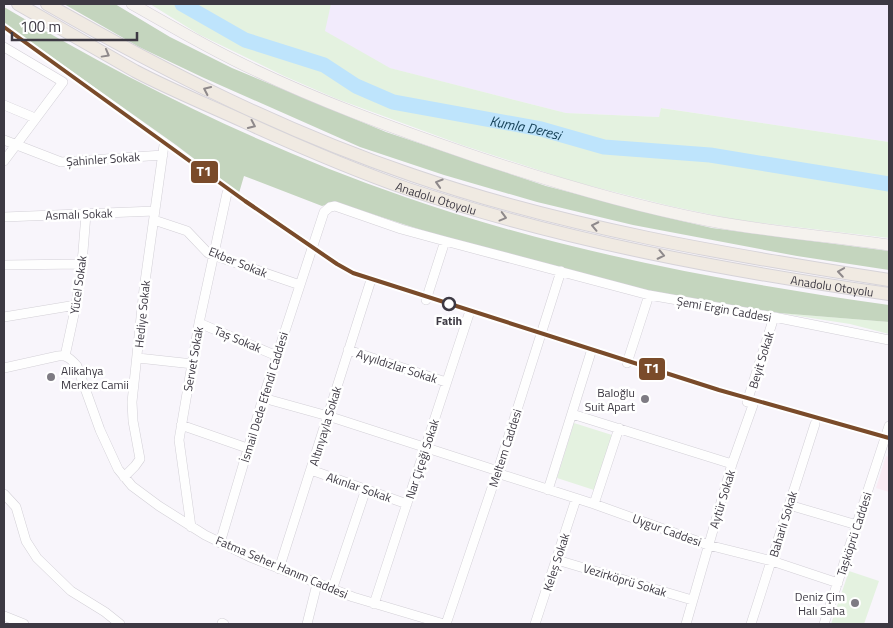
<svg xmlns="http://www.w3.org/2000/svg" width="893" height="628" font-family="'Titillium Web',sans-serif">
<rect width="100%" height="100%" fill="#f8f5fb"/>
<!-- built -->
<path fill="#f2ebfc" d="M331,4h558v138l-227,-34 -3,9 -93,-4 -177,-45 -65,-37z"/>
<!-- education -->
<path fill="#faebf4" d="M886,456l3,1v35l-13,-4z"/>
<!-- green -->
<path fill="#e4f2e0" d="M150,4h181l-6,27 65,37 176,45 93,4 2,-9 228,34v96l-152,-18 -67,-14 -95,-24 -113,-37 -125,-46 -53,-23 -84,-41z
M779,313l110,9v12l-39,-10z
M574,423l38,12 -18,55 -37,-12z
M849,571l30,10 -15,43h-33z"/>
<!-- forest -->
<path fill="#c4d5be" d="M64,4h51l55,33 62,31 154,64 160,54 119,31 47,11 177,23v19l-92,-14 -164,-31 -96,-23 -93,-27 -84,-28 -156,-69 -65,-31z
M4,7c128,76 260,141 401,190 154,54 322,85 484,108v17l-110,-9 -128,-21 -205,-54 -111,-36 -13,4 -78,-30 -5,17 -63,-48 -172,-122z"/>
<g fill="none" stroke-linecap="round" stroke-linejoin="round">
<!-- river -->
<path stroke="#bee4fc" stroke-width="15" id="s1" d="M182,4l63,36 79,25 32,21 37,16 148,27 63,18 106,8 179,29"/>
<!-- minor casing -->
<g stroke="#d3d0d7" stroke-width="10">
<path id="minor" d="M4,47l59,35 -59,79
M4,105l31,13
M4,140l57,22 102,-7
M4,217l151,-6
M154,220l33,11 21,22 5,2 87,30
M4,265l78,-1
M426,300l19,-59
M4,317l72,-12
M199,323l78,33
M348,350l98,32
M65,356l11,-51 6,-41 4,-50
M138,358l55,6
M627,363l22,-68
M4,368l54,-12c9,-1 13,3 19,10l23,64 18,39 14,17 27,20 46,29 45,22 103,40 91,27
M263,398l65,18 170,55
M747,402l27,-85
M572,414l160,50
M181,425l66,23
M311,470l96,34
M497,473l97,31 114,41 64,16 66,22
M124,477l11,-11 5,-7 -7,-38 -1,-19 12,-113 20,-144
M548,490l43,-138
M4,494l12,13 10,34 11,17 34,33 34,21 15,12
M594,504l25,-76
M789,505l68,20
M191,527l-12,-87 20,-117 28,-130
M220,543l43,-145 61,-186 6,-5 5,-1 66,23 44,12 204,54 125,22 115,23
M557,560l135,40
M279,569l91,-286
M332,590l34,-101
M374,604l95,-290
M4,616l20,8
M222,623l2,1
M307,624l10,-40
M446,624l51,-151 64,-202
M535,624l41,-125
M686,624l46,-160 21,-59
M751,624l64,-200
M824,624l65,-198"/>
</g>
<!-- major casing -->
<g stroke="#d6d3d8" stroke-width="12">
<path id="major" d="M132,4c34,19 67,39 102,56 78,39 161,69 243,97 75,25 151,48 229,63 60,12 122,16 183,25"/>
</g>
<!-- highway casing -->
<g stroke="#d6d3d8" stroke-width="14">
<g id="highway">
<path id="s2" d="M18,4c39,22 78,45 117,67 36,19 73,34 110,51 53,24 108,48 163,67 156,52 319,82 481,105"/>
<path d="M47,4c117,67 238,128 365,171 154,53 317,80 477,105"/>
</g>
</g>
<!-- minor -->
<use href="#minor" stroke="#fefefe" stroke-width="9"/>
<!-- major -->
<use href="#major" stroke="#f5f2ee" stroke-width="11"/>
<!-- highway -->
<use href="#highway" stroke="#f0eae2" stroke-width="12"/>
<!-- tram-1 casing -->
<g stroke="#fff" stroke-width="8">
<path id="tram-1" d="M4,27l241,174 92,63 16,9 366,117 170,48"/>
</g>
<!-- tram-1 -->
<use href="#tram-1" stroke="#7a4b2a" stroke-width="4"/>
</g>
<!-- one-way arrows -->
<defs><path id="oneway-chevron" d="M-2-3.5L2.5 0L-2 3.5" fill="none" stroke-width="1.6" stroke-linecap="round" stroke-linejoin="round" transform="scale(1.25)"/></defs>
<g stroke="#8e898b">
<use href="#oneway-chevron" transform="translate(106 54) rotate(29)"/>
<use href="#oneway-chevron" transform="translate(207 90) rotate(-155)"/>
<use href="#oneway-chevron" transform="translate(252 125) rotate(25)"/>
<use href="#oneway-chevron" transform="translate(439 183) rotate(-163)"/>
<use href="#oneway-chevron" transform="translate(503 217) rotate(15)"/>
<use href="#oneway-chevron" transform="translate(595 226) rotate(-168)"/>
<use href="#oneway-chevron" transform="translate(661 255) rotate(12)"/>
<use href="#oneway-chevron" transform="translate(841 272) rotate(-171)"/>
</g>
<!-- markers -->
<circle fill="#fff" stroke="#3d3943" stroke-width="2.5" cx="449" cy="304" r="6"/>
<g fill="#7e7b83" stroke="#fff" stroke-width="2">
<circle cx="51" cy="377" r="5"/>
<circle cx="645" cy="399" r="5"/>
<circle cx="855" cy="603" r="5"/>
</g>
<g text-anchor="middle" dominant-baseline="central" stroke-width="5" stroke-linejoin="round" paint-order="stroke">
<!-- street labels -->
<g font-size="12" fill="#3d3943" stroke="#fff">
<text transform="translate(103 159) rotate(-4)">Şahinler Sokak</text>
<text stroke="none"><textPath href="#s2" startOffset="462">Anadolu Otoyolu</textPath></text>
<text transform="translate(79 214) rotate(-2)">Asmalı Sokak</text>
<text transform="translate(238 262) rotate(22)">Ekber Sokak</text>
<text transform="translate(78 285) rotate(-82)">Yücel Sokak</text>
<text stroke="none"><textPath href="#s2" startOffset="868">Anadolu Otoyolu</textPath></text>
<text transform="translate(724 309) rotate(10)">Şemi Ergin Caddesi</text>
<text transform="translate(142 314) rotate(-84)">Hediye Sokak</text>
<text transform="translate(238 339) rotate(23)">Taş Sokak</text>
<text transform="translate(193 359) rotate(-80)">Servet Sokak</text>
<text transform="translate(761 360) rotate(-73)">Beyit Sokak</text>
<text transform="translate(397 366) rotate(18)">Ayyıldızlar Sokak</text>
<text transform="translate(264 397) rotate(-73)">İsmail Dede Efendi Caddesi</text>
<text transform="translate(325 426) rotate(-73)">Altınyayla Sokak</text>
<text transform="translate(505 448) rotate(-72)">Meltem Caddesi</text>
<text transform="translate(422 459) rotate(-72)">Nar Çiçeği Sokak</text>
<text transform="translate(359 487) rotate(19)">Akınlar Sokak</text>
<text transform="translate(722 499) rotate(-73)">Aytür Sokak</text>
<text transform="translate(783 524) rotate(-73)">Baharlı Sokak</text>
<text transform="translate(667 530) rotate(20)">Uygur Caddesi</text>
<text transform="translate(854 534) rotate(-72)">Taşköprü Caddesi</text>
<text transform="translate(556 562) rotate(-72)">Keleş Sokak</text>
<text transform="translate(282 567) rotate(23)">Fatma Seher Hanım Caddesi</text>
<text transform="translate(625 580) rotate(17)">Vezirköprü Sokak</text>
</g>
<!-- stop labels -->
<g font-size="12" font-weight="bold" fill="#3d3943" stroke="#fff">
<text x="449" y="320">Fatih</text>
</g>
<!-- poi labels -->
<g font-size="12" fill="#3d3943" stroke="#fff" text-anchor="end">
<text x="61" y="370" text-anchor="start">Alikahya<tspan x="61" dy="14">Merkez Camii</tspan></text>
<text x="635" y="392">Baloğlu<tspan x="635" dy="14">Suit Apart</tspan></text>
<text x="845" y="596">Deniz Çim<tspan x="845" dy="14">Halı Saha</tspan></text>
</g>
<!-- water labels -->
<g font-size="14" font-style="italic" fill="#164258" stroke="#fff">
<text stroke="none"><textPath href="#s1" startOffset="369">Kumla Deresi</textPath></text>
</g>
</g>
<g stroke="#fff" stroke-width="2">
<rect x="190" y="160" width="29" height="24" rx="5" fill="#7a4b2a"/>
<rect x="638" y="357" width="28" height="24" rx="5" fill="#7a4b2a"/>
</g>
<g font-size="14" text-anchor="middle" font-weight="bold" fill="#fff">
<text x="204" y="176">T1</text>
<text x="652" y="373">T1</text>
</g>
<!-- border -->
<rect width="893" height="628" fill="none" stroke="#3d3943" stroke-width="10"/>
<!-- scale -->
<path d="M12 32v8h125v-8" fill="none" stroke="#3d3943" stroke-width="2.5"/>
<text x="20" y="32" font-size="15" fill="#3d3943" stroke="#ffffff" stroke-width="4" paint-order="stroke">100 m</text>
</svg>
